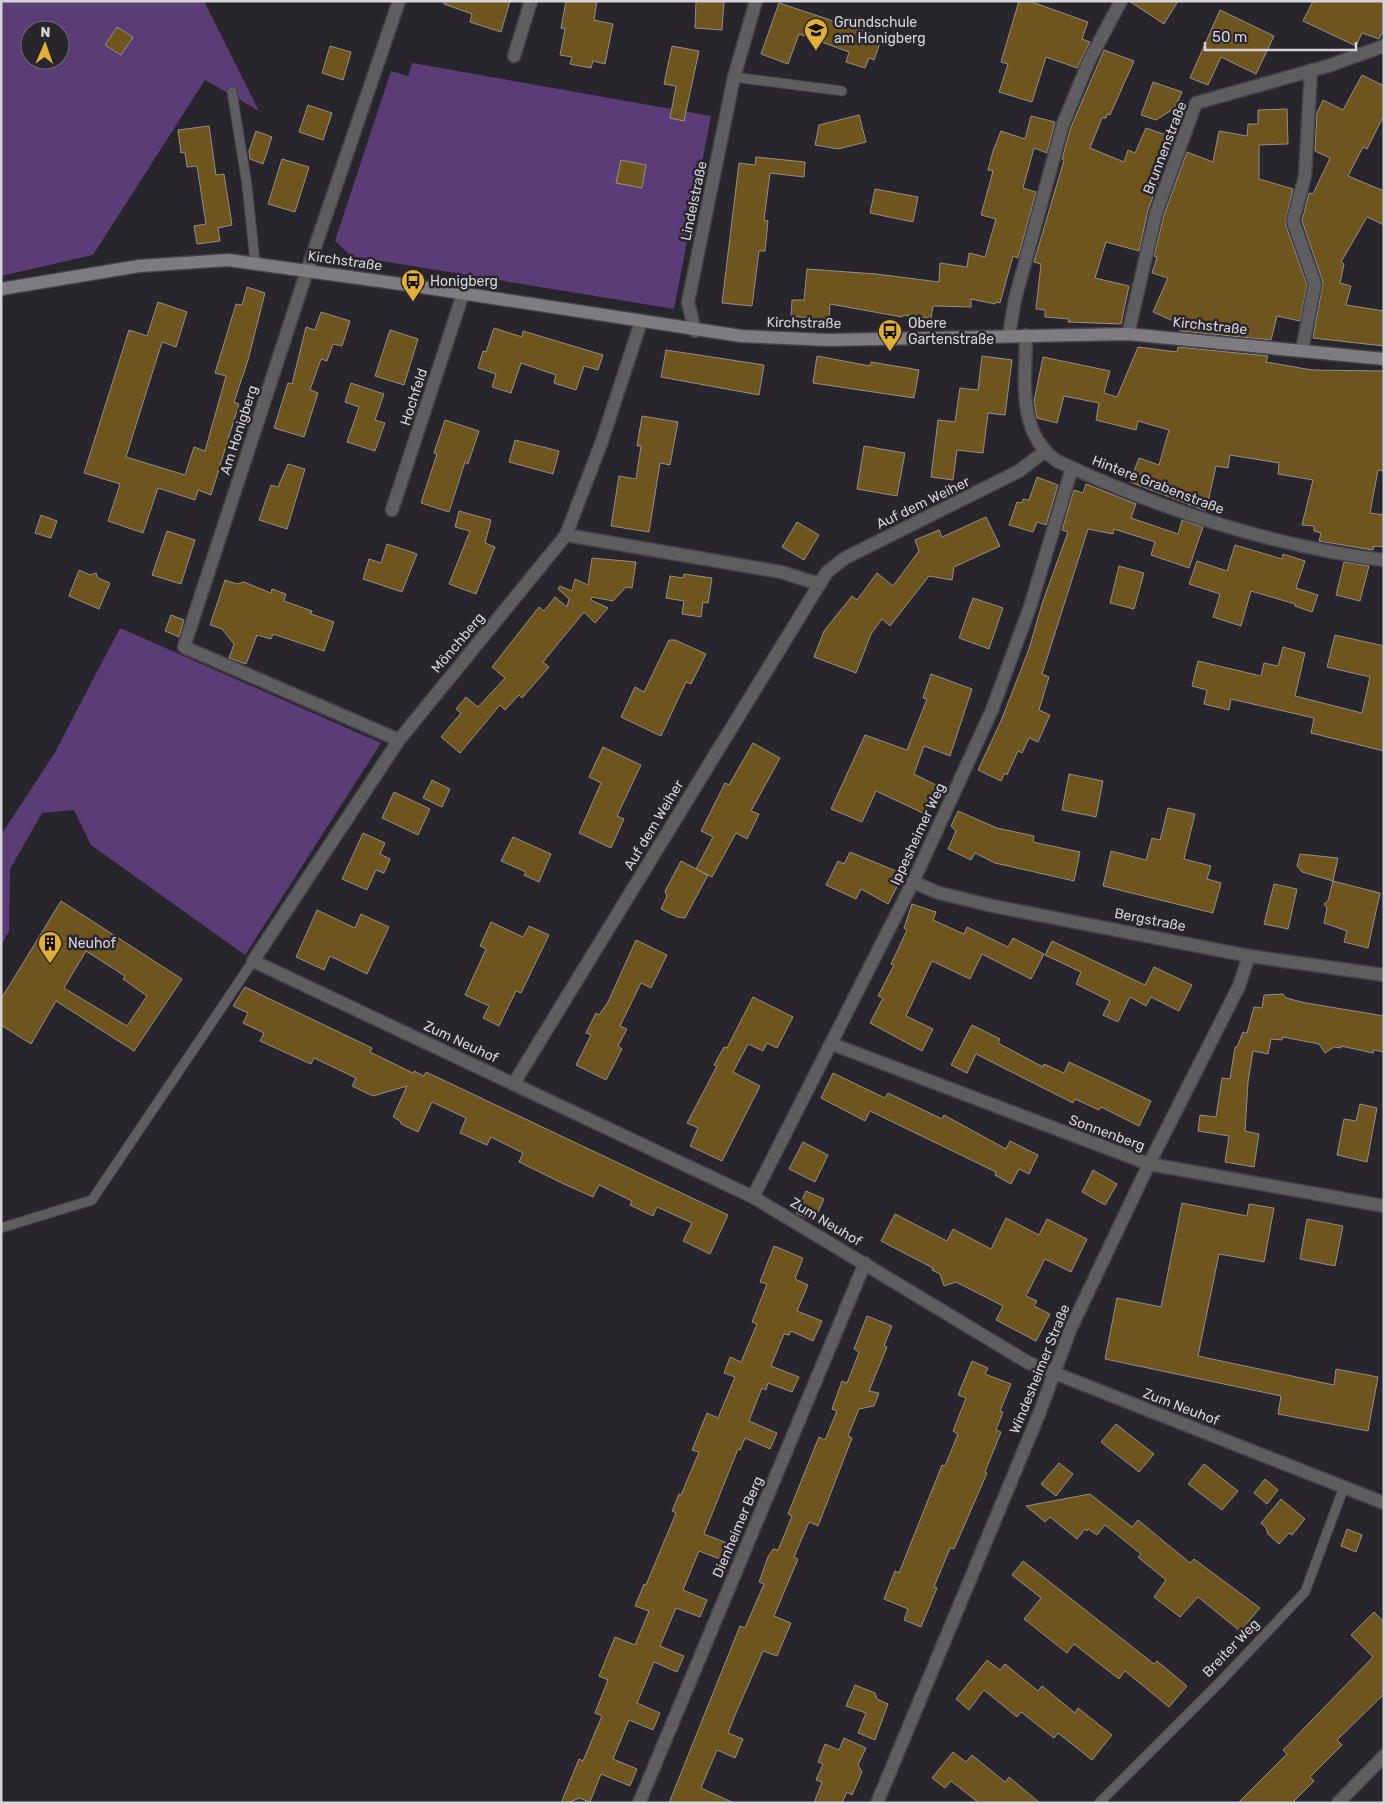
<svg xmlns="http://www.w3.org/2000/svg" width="1385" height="1804" font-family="Rubik,sans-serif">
<rect width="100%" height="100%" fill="#28252c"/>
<!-- green -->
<path fill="#5a3d76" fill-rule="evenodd" d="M1,1h203l55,110 -54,-31 -112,175 -92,21zM30,30h30v30h-30z
M412,63l299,53 -37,193 -323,-53 -16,-15 56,-170 17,5z
M120,628l261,115 -136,212 -154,-110 -17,-35 -32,3 -32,56 -1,62 -8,15v-111l53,-81z"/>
<!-- building -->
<path fill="#6e551e" stroke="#938f87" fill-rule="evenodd" d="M444,1h66l-9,31 -31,-10 2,-8 -28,-10z
M566,1h31l-3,19 19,4 -8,40 -12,-3 -2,7 -21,-4 2,-7 -12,-2 5,-26 -4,-1z
M696,1h28l-2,29 -27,-2z
M1019,1h10l59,21 -6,17 8,3 -13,26 -31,-11 -14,45 -33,-10 9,-28 -7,-2z
M1129,1h49l-14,23z
M1313,1h71v28l-5,10 -17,-6 -6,13 -53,-25z
M779,3l103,34 -8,23 -5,-2 -4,10 -19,-6 3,-10 -50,-18 -11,30 -27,-10z
M1220,10l54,26 -18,38 -35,-17 -13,28 -18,-7z
M117,27l16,10 -12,18 -16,-10z
M330,46l21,6 -8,28 -21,-7z
M672,46l27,5 -15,70 -14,-3 6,-32 -12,-2z
M1104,50l30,11 -24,54 -3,-1 -1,4h-4l-12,30 34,14 4,-12 7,3 11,-25 26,9 -2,9 1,1 -23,63 -9,41 -33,-9 -11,36 34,8 -8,38 -53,-2 1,-3 -24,-2v-7l-9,-1 5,-45 -7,-2 30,-102 -2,-1 9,-32z
M1362,75l22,11v29l-17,34 -4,-2 -15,29 36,15v34l-17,-8 -26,45 3,2 -4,19 11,3 -5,19 38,6v35l-71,-8 10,-56 -21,-61 7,-28 4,1 17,-36 -15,-7 2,-38 6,-13 20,10z
M1153,82l29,10 -7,16 -19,12 -15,-5z
M308,105l24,8 -9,27 -24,-8z
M1287,109l1,35 -29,1v34l34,10 -8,34 22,62 -7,36 -23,-5 -6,24 -91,-9v-7l-27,-12 15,-34 -16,-5 5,-16 -3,-1 10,-41 23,-63 26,10 6,-31 28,5 1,-12h10v-14z
M859,115l7,27 -28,7 -23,-4 4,-20z
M1031,116l24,6 -8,31 -13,-5 -11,40 13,4 -18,66 -5,-2 -13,47 -4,-1 -1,2 -24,-5v8l-38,-1 -2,12 -28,-3 -1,2 -72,-13 -1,16 -38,-4 1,-16h12l3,-31 69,5 63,8 1,-19 27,4 2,-14 16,4 11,-38 -15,-4 12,-44 -5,-1 5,-19 8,-20 24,8z
M209,126l7,49 8,-1 8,51 -14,3 2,13 -23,3 -3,-18 12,-2 -9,-58 -10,1 -2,-15 -4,1 -3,-23z
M256,131l16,6 -9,27 -13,-5 -1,-8z
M756,157l49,5 -1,15 -34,-4 -6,47 4,1 -3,30h-6l-7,55 -30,-3 17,-140 16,2z
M282,159l27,8 -14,45 -27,-8z
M621,160l25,5 -4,23 -26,-5z
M875,189l43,8 -5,25 -43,-9z
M247,287l18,6 -17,67 -14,42 5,2 -28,91 -13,-5 -3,10 -37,-12 -15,45 -35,-12 12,-37 -36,-11 45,-143 18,6 11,-34 29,10 -11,35 -14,-5 -36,115 59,18 9,-28 11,4 21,-75 -11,-3 21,-69 6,1z
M321,312l29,9 -8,25 -9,-2 -6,17 -6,-2 -11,31 8,3 -14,44 -30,-9 14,-45 4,1 14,-57 9,3z
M494,328l28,9 1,-6 80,24 -5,15 -14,-4 -8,24 -22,-7 2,-8 -35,-12 -10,30 -19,-6 4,-13 -18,-6 5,-17 3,1z
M390,330l28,9 -14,46 -29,-9z
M1138,347l39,5 1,-5 90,9 -2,6 46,8 72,1v100l-6,-1 -8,43 14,2v32l-10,-1 -1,4 -54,-9 2,-8 -7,-2v-5l-12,-1 11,-45 -35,-6 1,-11 -49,-8 -2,13 -12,-2 -10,45 -76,-29 9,-24 20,7 10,-35 -31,-9 -2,9 -40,-10 3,-17 -35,-7 -7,27 -20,-5 -3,-17 9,-44 67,14 -6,22 13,4z
M666,350l98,15 -5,30 -98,-18z
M817,356l53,10 1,-4 48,8 -5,28 -101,-15z
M982,356l30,4 -7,55 -17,-2 -5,40 -26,-3 -4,30 -22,-3 7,-57 17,2 5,-34 18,2z
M351,383l33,11 -9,26 10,3 -10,28 -28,-9 12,-35 -14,-5z
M642,416l36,6 -8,43 -10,-2 -11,69 -38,-6 8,-50 17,3 5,-33h-4z
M445,420l34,11 -11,33 -3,-2 -16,50 -28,-9 16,-49 -3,-1z
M515,440l44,11 -6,23 -44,-12z
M864,446l41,7 -8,43 -40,-7z
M288,464l17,5 -18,60 -28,-9 12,-35 7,2z
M1037,477l21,8 -12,40 -9,-3 -4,10 -24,-7 8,-23 5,1 1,-4 6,1z
M1086,484l50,20 -5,14 47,16 4,-14 21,7 -14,41 -38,-13 4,-13 -41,-13 -1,5 -25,-5 -46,145 7,3 -10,33 11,5 -12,27 -9,-4 -7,15 -4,-2 -11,24 -2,-2 -4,8 -23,-11 23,-49 28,-72 13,-45 26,-72 -6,-2 12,-40 9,3z
M459,511l32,9 -6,23 10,4 -19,47 -27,-10 21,-53 -15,-4z
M41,515l16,6 -6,17 -16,-5z
M986,517l14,29 -46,21 -2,13 -23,-4 -39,50 -8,-7 -11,15 -15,39 -42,-16 10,-26 28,-35 5,4 20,-27 16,13 26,-35 -4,-11 24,-10 3,7z
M797,522l22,13 -15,25 -22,-13z
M167,531l28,9 -14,44 -29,-9z
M387,544l30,10 -15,38 -39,-13 6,-20 12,4z
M1235,545l47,14 1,-5 22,7 -9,27 22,7 -6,17 -17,-6v-2l-44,-13 -10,35 -28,-9 7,-23 -31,-10 8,-23 30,10z
M592,558l44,4 -4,26 -6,-1 -13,14 -21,-4 -1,3 17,8 -13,15 -11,-11 -41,50 6,5 -27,31 -3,-3 -14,15 -5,-5 -40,48 -19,-16 20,-24 -5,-4 10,-12 12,10 27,-29 -13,-11 47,-60 5,4 11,-14 12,10 2,-8 -11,-10 2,-3 12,5 3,-12 13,6z
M1344,562l25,4 -9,35 -24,-6z
M1119,566l25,7 -10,36 -24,-6z
M79,570l11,5 6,-2 2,5 12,5 -11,26 -30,-13z
M684,574l28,4 -4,25 -5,-1 -2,15 -19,-3 2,-13 -18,-3 4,-22 13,2z
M225,580l12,4 7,-2 27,11 1,-4 14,5 -2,7 28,10 -1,3 23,8 -10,29 -51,-17 -2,5 -14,-4 -11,29 -17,-6 5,-14 -12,-15 -12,-4z
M973,598l30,10 -14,41 -30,-11z
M171,615l13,5 -5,17 -14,-6z
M1335,635l49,11v105l-73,-18 3,-15 -83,-19 -2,11 -25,-6 3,-14 -15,-4 6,-25 63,15 3,-13 14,3 5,-19 22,6 -10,43 67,17 8,-36 -43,-10z
M669,640h6l31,14 -15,30 -5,-2 -25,54 -40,-19 14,-30 9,5z
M931,674l41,15 -22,67 -26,-10 -10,28 24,12 -11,29 -51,-24 -14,31 -31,-13 34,-74 42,15 20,-51 -4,-1z
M753,743l27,15 -29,53 8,3 -12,25 -11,-6 -24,44 -16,-8 17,-32 -12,-6 24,-48 4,2z
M603,747l38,18 -24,51 7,3 -13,29 -32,-15 22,-50 -12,-6z
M1069,774l34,7 -7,36 -34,-7z
M432,780l18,9 -8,18 -19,-9z
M394,792l36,17 -12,26 -36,-17z
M1168,808l27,6 -11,45 27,7 -4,13 14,4 -8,30 -110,-27 8,-35 35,9 6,-22 8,2z
M958,811l39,17 37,8 -1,6 47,10 -6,29 -79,-18 -20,-10 -4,7 -23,-11 8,-18 -5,-5z
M363,833l22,10 -5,11 10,5 -6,14 -8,-3 -9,20 -25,-11z
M513,837l38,17 -12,28 -15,-7 2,-3 -25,-11z
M850,852l51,21 -5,8 3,2 -11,21 -27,-15 -5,10 -30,-14 12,-24 6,3z
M1300,854l38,4 -5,23 -31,-9 -5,-6z
M681,861l27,14 -23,43 -8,-1 -16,-8 6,-13 -2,-5z
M1333,881l47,12 -12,55 -24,-6 3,-11 -23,-8 3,-15 -3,-4 4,-3z
M1274,884l23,5 -9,40 -24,-5z
M61,901l121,78 -48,72 -78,-50 -25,43 -30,-19v-26zM86,951l39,25 -2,3 24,17 -20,30 -63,-38z
M912,904l24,8 -3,8 31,14 3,-7 41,20 5,-9 31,16 -13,25 -49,-25 -12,25 -38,-18 -26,55 27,13 -11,22 -52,-28 13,-25 -5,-2 16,-31 -3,-1 16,-34 -3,-2z
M317,910l38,18 6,-14 28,13 -22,47 -37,-18 -6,14 -28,-13z
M491,922l32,15 6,-11 20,9 -28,58 -5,-2 -17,35 -16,-8 6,-12 -24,-11 21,-46 -6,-3z
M636,940l31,15 -16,33 -10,-5 -21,43 7,3 -9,17 4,3 -16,31 -30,-15 15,-30 -5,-2 10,-20 3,2 9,-13z
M1052,941l93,44 9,-18 38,18 -13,26 -28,-14 -5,9 -16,-9 -12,25 -15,-7 7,-14 -34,-17 5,-12 -36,-17z
M245,987l127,61 -2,4 43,21 1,-2 10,5 2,-4 302,143 -18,39 -27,-13 9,-18 -35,-16 -4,9 -23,-11 2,-4 -33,-16 -6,12 -29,-13 -45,-22 4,-9 -32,-16 -4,8 -27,-12 6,-15 -34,-16 -14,30 -17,-8 -1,-3 -7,-4 14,-31 -34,10 -21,-10 4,-8 -42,-20 -3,6 -51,-23 4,-8 -21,-10 5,-10 -15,-7z
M1283,994l3,4 20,5 78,13v36l-10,-2 -1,3 -32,-7v2l-7,-1 -9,6 -6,-9 -36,-7 -1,3 -11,-1 -3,15 -15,-3 -5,31 -3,49 14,3 -5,33 -29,-5 4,-26 -31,-5 2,-16 16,2 6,-39 8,1 5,-32h2l6,-15 4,1 7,-26 8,1 2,-13z
M753,997l40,20 -16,31 -10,-5 -4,8 -15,-7 -15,28 27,14 -38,75 -32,-15 8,-18 -11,-5 30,-57 -3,-1 10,-18 3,1z
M972,1025l28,14 -2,4 45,24 1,-3 20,9 5,-11 82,39 -12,25 -38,-19 -2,3 -24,-11 -2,4 -97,-49 -9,19 -16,-8z
M833,1073l52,25 3,-5 54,26 2,-4 62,34 4,-8 28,14 -9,19 -10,-5 -8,15 -16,-9 1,-3 -126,-61 -5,10 -44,-23z
M1360,1104l17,4 -10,54 -30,-7 7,-36 12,2z
M803,1142l25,13 -13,27 -26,-13z
M1093,1170l24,14 -12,21 -23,-13z
M806,1191l18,8 -10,22 -18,-8z
M1182,1203l65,13 2,-12 25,4 -10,54 -45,-8 -21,102 136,29 2,-16 42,8 -10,54 -90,-17 3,-18 -176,-37 12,-61 44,9z
M895,1214l52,27 6,-12 38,20 15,-31 33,17 8,-16 40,20 -16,33 -26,-13 -19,37 11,5 -3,5 16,8 -14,27 -40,-21 7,-14 -47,-24 -12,4 -4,-12 -8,-4 1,-2 -52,-27z
M1307,1219l36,7 -8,40 -35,-7z
M774,1246l29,12 -8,21 13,6 -11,26 25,10 -9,20 -22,-10 -2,4 -5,-1 -13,32 28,11 -7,15 -24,-9 -2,7 -4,-2 -13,33 28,12 -7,16 -25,-11 -5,12 -2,-1 -34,85 23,9 -7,16 -21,-8 -16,39 24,10 -7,17 -24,-9 -16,38 24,10 -7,16 -23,-10 -17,41 23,10 -7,17 -24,-10 -16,39 24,10 -7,17 -29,-12 -11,28 -11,-4 -11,5h-7l18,-44 4,2 19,-45 -7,-3 13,-33 -9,-4 16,-39 20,8 14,-34 -14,-5 9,-22 2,1 30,-72 -4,-2 7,-17 2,1 18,-43 -7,-2 15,-37 11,5 17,-41 -11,-4 6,-16 11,5 16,-38 -5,-2 15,-38 -7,-2z
M867,1316l25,10 -8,20 3,1 -18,44 10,2 -5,13 -15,3 -11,27 4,2 -34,88 -9,-4 -15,35 4,2 -24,57 17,7 -14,33 -14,-5 -27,62 -8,20 15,6 -8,19 -18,-8 -16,38 33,15h-65l71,-177 5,2 19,-44 -5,-2 9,-25 5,-8 5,1 6,-14 8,-20 -4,-2 31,-77 6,3 12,-29 -5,-2 10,-28 5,2 6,-15 6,-16 -5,-3z
M972,1361l16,7 -3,6 26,10 -11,27 3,1 -7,18 5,2 -16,40 2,1 -33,76 -4,-1 -16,39 3,1 -16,39 -17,-7 4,-11 -24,-10 11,-28 4,2 43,-108 3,1 13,-32 -5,-3 13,-33 -8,-3z
M1116,1424l38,30 -15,18 -38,-30z
M1059,1463l14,11 -17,22 -15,-12z
M1204,1464l34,27 -16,19 -34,-26z
M1265,1479l13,11 -11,14 -13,-11z
M1090,1494l42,33 6,-7 52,43 4,-4 66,49 -20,23 -42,-34 -18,20 -26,-20 12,-17 -28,-23 3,-3 -36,-29 -8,10 -9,-6 -1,2 -2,-2 -8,10 -27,-22 -5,5 -19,-16z
M1281,1499l24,20 -13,16 -3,-2 -10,11 -11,-10 -2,-6 -5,-5z
M1347,1529l15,6 -6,17 -15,-6z
M1023,1561l131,103 3,-3 30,25 -18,21 -44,-36 -6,8 -45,-35 -7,9 -43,-34 17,-21 -29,-23z
M1374,1612l10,10v72l-47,46 5,5 -32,32 4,4 -22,22h-54l49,-49 -4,-4 90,-93 -22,-22z
M987,1660l13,10 5,-6 33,27 4,-5 33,27 3,-5 34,27 -20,25 -34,-27 -4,5 -33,-26 -4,5 -33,-27 -15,20 -13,-11z
M855,1685l20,8 2,6 11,5 -13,36 -17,-7 8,-20 -20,-7z
M844,1738l22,10 -8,17 4,7 -10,23 -5,-3 -5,11h-28l8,-21 -6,-2 7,-16 -5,-2 7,-18 14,6z
M953,1752l13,10 6,-7 33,27 4,-5 31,26h-61l-28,-22 -6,7 -13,-10z"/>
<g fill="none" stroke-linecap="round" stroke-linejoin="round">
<!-- lane casing -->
<g stroke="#444148" stroke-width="11">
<path id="lane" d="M734,77l108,14
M232,92l15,93 8,77
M1,1228l91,-28 161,-239
M1099,1803l121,-121 85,-90 39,-105"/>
</g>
<!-- street casing -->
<g stroke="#444148" stroke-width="15">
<path id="street" d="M514,56l17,-55
M641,322l-39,119 -36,94 -167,205 -146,221 500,236 276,166 355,140
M695,331l-7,-29 46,-225 22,-76
M1128,334l28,-121 40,-110 132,-37 56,-20
M1009,335l6,-36 48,-175 26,-63 32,-60
M1026,335c0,45 -10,97 31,126 103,48 213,85 327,99
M1302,350l13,-66 -22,-63 12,-45 6,-106
M392,510l71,-216
M566,535l215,37 38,12
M399,740l-215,-93 123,-376 92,-270
M913,882l26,11 54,13 256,50 135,19
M832,1044l317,120 235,42
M514,1083l313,-511 18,-14 174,-87 25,-19
M753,1197l160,-315 79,-172 38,-103 42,-139
M639,1803l226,-540
M877,1803l162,-389 32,-86 78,-164 90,-178 10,-30
M1338,1803l46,-47"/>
</g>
<!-- secondary casing -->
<g stroke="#444148" stroke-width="15">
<path id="secondary" d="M1,289l138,-23 89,-6 187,26 326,50 87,4 300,-6 256,25"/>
</g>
<!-- lane -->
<use href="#lane" stroke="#5e5d60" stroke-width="9"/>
<!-- street -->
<use href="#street" stroke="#5e5d60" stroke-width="12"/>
<!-- secondary -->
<use href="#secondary" stroke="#7e7b81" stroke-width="12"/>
</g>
<!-- icons -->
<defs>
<g id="school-pin" transform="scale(1.25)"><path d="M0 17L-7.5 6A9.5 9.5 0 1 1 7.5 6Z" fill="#e3ae35" stroke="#28252c"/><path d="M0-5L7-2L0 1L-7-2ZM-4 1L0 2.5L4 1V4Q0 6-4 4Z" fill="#111"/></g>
<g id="bus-pin" transform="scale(1.25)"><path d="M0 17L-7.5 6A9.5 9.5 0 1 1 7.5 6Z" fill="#e3ae35" stroke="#28252c"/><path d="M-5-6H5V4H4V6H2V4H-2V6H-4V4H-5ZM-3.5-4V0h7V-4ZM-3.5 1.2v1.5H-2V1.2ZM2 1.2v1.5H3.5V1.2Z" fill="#111"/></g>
<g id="building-pin" transform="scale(1.25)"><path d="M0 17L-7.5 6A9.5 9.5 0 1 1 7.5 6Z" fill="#e3ae35" stroke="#28252c"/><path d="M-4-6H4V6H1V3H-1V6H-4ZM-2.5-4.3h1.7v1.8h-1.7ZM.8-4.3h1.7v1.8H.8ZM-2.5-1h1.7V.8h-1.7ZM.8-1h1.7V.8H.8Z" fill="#111"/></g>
</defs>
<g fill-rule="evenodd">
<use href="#school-pin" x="816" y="30"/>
<use href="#bus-pin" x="413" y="281"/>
<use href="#bus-pin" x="890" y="331"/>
<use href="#building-pin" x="50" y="943"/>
</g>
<g text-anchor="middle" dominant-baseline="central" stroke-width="5" stroke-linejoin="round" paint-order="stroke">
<!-- poi labels -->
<g font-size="14" fill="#d6d4d9" stroke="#28252c" text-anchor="start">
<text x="834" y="22">Grundschule<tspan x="834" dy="16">am Honigberg</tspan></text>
<text x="430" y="281">Honigberg</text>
<text x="908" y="323">Obere<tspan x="908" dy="16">Gartenstraße</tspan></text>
<text x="68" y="943">Neuhof</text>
</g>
<!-- street labels -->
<g font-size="14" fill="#d6d4d9" stroke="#28252c">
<text transform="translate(1165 148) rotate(-69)">Brunnenstraße</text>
<text transform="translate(694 201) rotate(-78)">Lindelstraße</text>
<text transform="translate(345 261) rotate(8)">Kirchstraße</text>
<text transform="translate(804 323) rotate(1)">Kirchstraße</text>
<text transform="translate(1210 326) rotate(6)">Kirchstraße</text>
<text transform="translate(414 397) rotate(-72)">Hochfeld</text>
<text transform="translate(239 430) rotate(-72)">Am Honigberg</text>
<text transform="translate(1158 485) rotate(21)">Hintere Grabenstraße</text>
<text transform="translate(923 503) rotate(-26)">Auf dem Weiher</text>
<text transform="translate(458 643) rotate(-50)">Mönchberg</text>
<text transform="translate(654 825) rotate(-59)">Auf dem Weiher</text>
<text transform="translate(918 834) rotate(-65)">Ippesheimer Weg</text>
<text transform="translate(1150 920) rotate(11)">Bergstraße</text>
<text transform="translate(461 1042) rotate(25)">Zum Neuhof</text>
<text transform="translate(1107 1133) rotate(20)">Sonnenberg</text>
<text transform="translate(826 1222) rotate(31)">Zum Neuhof</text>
<text transform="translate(1040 1369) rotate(-68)">Windesheimer Straße</text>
<text transform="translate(1181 1407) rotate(21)">Zum Neuhof</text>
<text transform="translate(738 1527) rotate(-67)">Dienheimer Berg</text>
<text transform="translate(1231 1648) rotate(-46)">Breiter Weg</text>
</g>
</g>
<!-- border -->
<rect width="1385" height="1804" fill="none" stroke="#d6d4d9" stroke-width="5"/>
<!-- north arrow -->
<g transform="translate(45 45) rotate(2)"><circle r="24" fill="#28252c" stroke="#6e6b71"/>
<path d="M0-4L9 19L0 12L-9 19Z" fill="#e3ae35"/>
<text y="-8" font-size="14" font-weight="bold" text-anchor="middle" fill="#d6d4d9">N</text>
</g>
<!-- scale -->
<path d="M1205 42v8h151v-8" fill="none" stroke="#d6d4d9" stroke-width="2.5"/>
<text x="1212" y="42" font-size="15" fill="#d6d4d9" stroke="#28252c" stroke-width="4" paint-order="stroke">50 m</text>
</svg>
